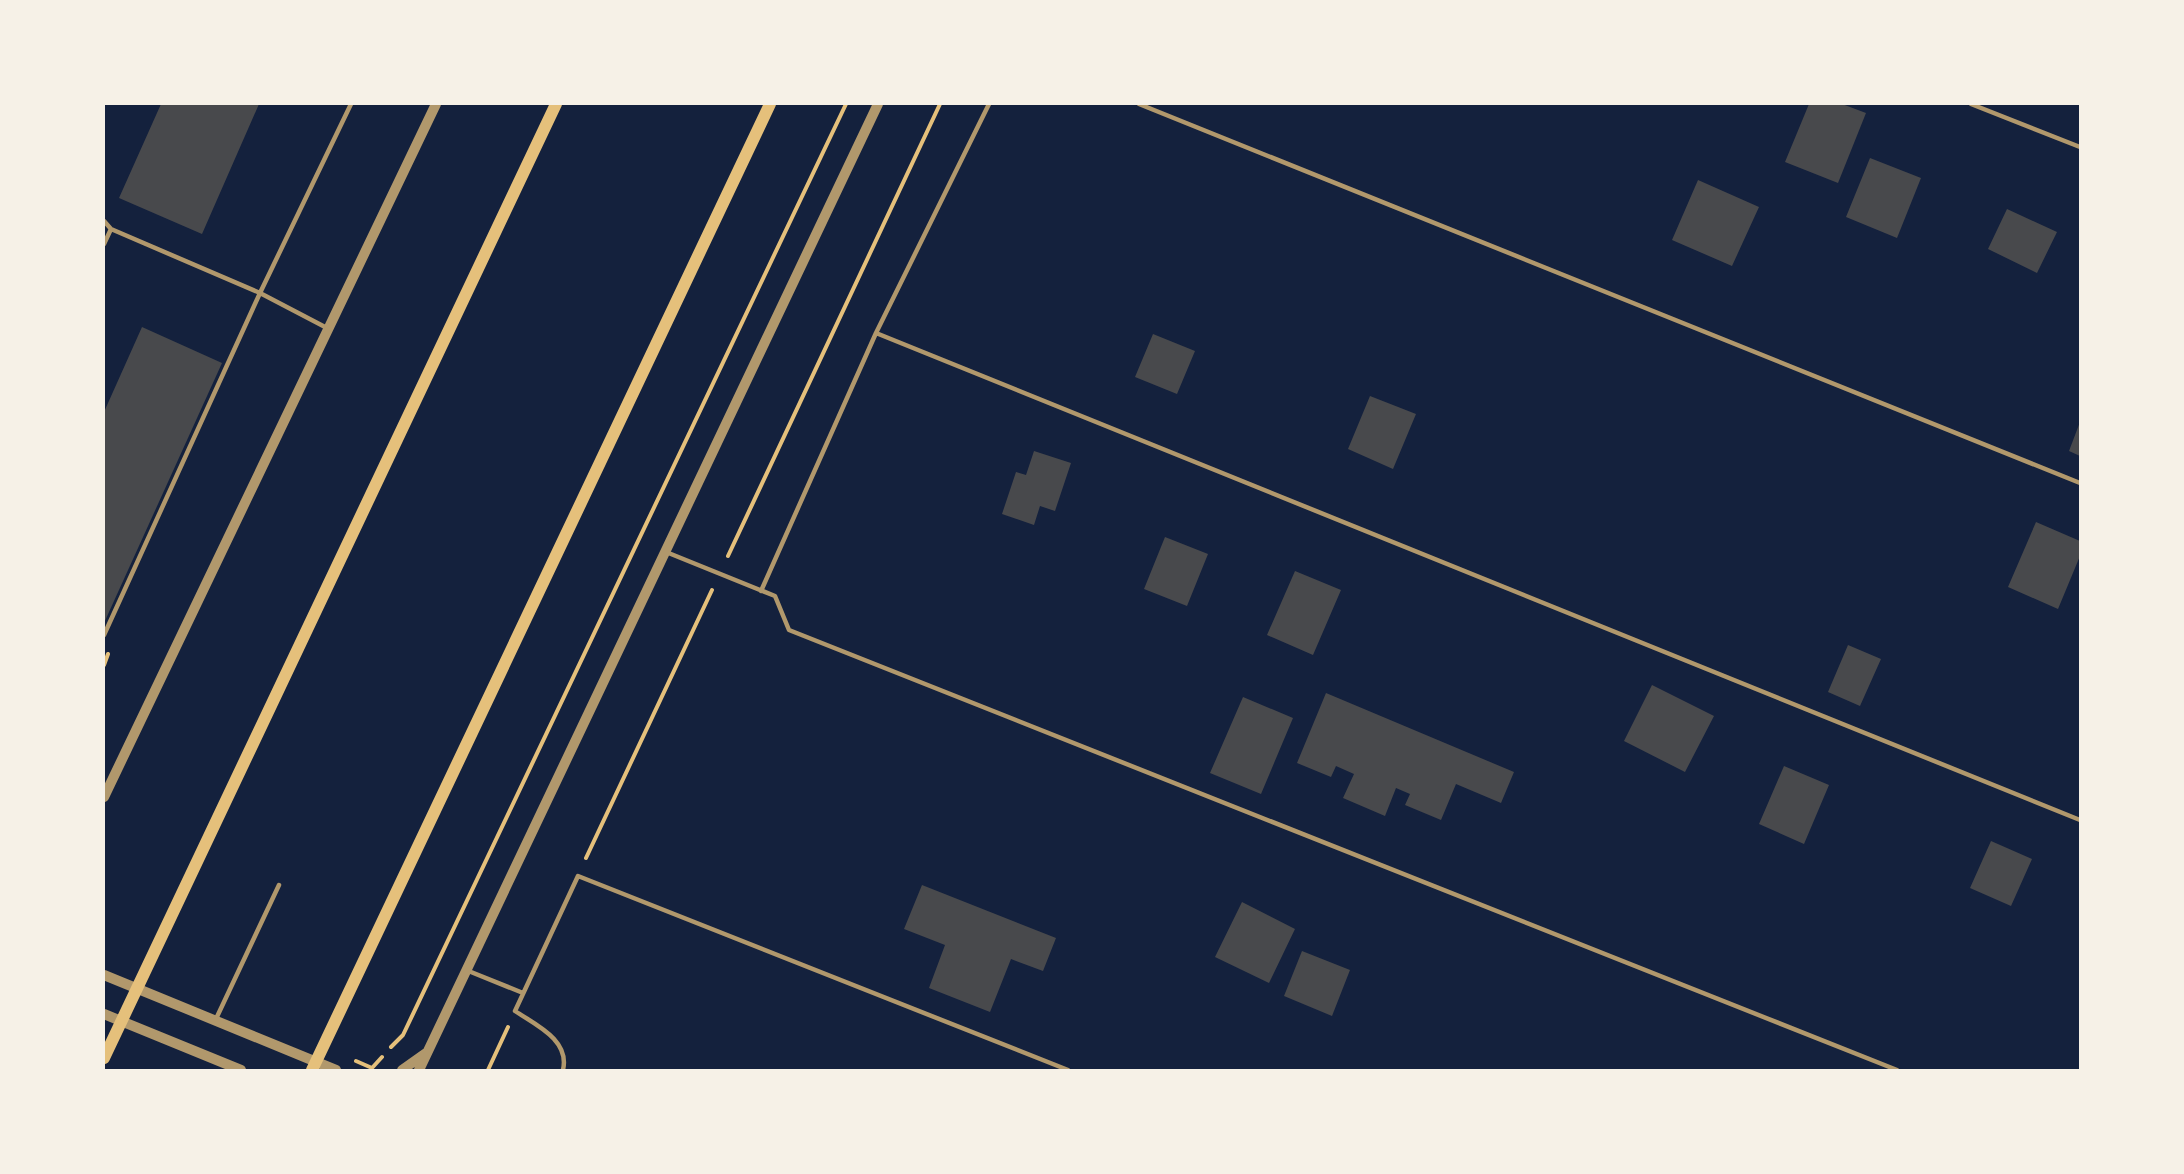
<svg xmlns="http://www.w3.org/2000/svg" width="2184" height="1174" font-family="'Source Serif 4',serif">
<rect width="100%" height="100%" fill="#14213d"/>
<!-- building -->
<path fill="#48494c" d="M161,104h98l-57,130 -83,-36z
M1809,104h33l24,9 -28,70 -53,-21z
M1870,158l51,20 -24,60 -51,-21z
M1698,180l61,27 -27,59 -60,-26z
M2007,209l50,23 -20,41 -49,-24z
M142,327l80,36 -118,260v-211z
M1153,334l42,17 -18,43 -42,-17z
M1370,396l46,18 -23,55 -45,-20z
M2080,422v34l-11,-5z
M1034,451l37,12 -16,48 -15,-5 -6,19 -32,-11 14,-42 10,3z
M2036,522l44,19v15l-22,53 -50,-22z
M1165,537l43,17 -21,52 -43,-17z
M1295,571l46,19 -28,65 -46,-20z
M1848,645l33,14 -21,47 -32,-14z
M1652,685l62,31 -29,56 -61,-31z
M1326,693l188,79 -13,31 -45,-19 -15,36 -36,-15 5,-11 -14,-6 -11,28 -42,-18 11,-24 -18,-8 -5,11 -34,-14z
M1243,697l50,21 -32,76 -51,-21z
M1784,766l45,19 -25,59 -45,-20z
M1991,841l41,18 -21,47 -41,-18z
M922,885l134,53 -13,33 -32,-12 -21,53 -61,-24 16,-43 -41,-16z
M1242,902l53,27 -26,54 -54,-26z
M1302,951l48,19 -18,46 -48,-20z"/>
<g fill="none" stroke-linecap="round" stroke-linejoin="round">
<!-- path -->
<path stroke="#e5c07b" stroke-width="4" d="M728,556l212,-452
M104,665l4,-11
M586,858l126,-268
M391,1047l12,-12 443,-931
M356,1061l16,7 10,-11
M488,1070l20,-43"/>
<!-- service -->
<path stroke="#b1986c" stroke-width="4.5" d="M1139,104l941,379
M1971,104l109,43
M104,221l7,8
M104,244l7,-15 149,64 67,35
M876,333l1204,487
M666,552l109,44 14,34 1108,440
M761,591l115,-258 113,-229
M104,635l156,-342 91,-189
M466,970l57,23
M215,1021l64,-136
M563,1070c7,-30 -27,-45 -48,-59l63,-135 490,194"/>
<!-- tertiary -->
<path stroke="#b1986c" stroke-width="10" d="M104,797l332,-693
M104,975l232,95
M104,1014l137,56
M402,1070l24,-17
M419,1070l459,-966"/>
<!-- secondary -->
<path stroke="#e5c07b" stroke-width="12" d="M104,1058l452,-954
M312,1070l458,-966"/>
</g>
<!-- border -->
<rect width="2184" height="1174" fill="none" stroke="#f6f1e7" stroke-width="210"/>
</svg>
